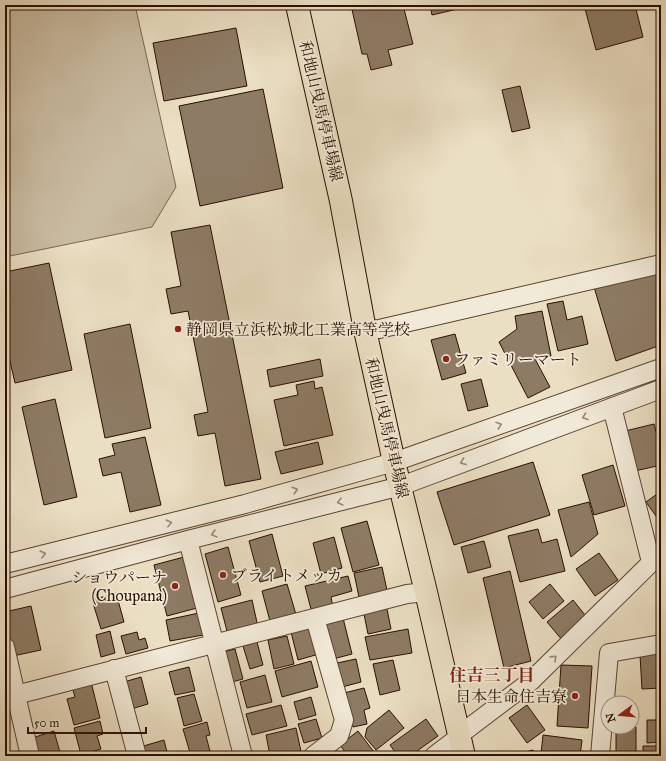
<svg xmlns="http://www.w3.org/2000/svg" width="666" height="761" font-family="'IM FELL Great Primer','Noto Serif JP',serif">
<rect width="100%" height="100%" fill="#ebdfc3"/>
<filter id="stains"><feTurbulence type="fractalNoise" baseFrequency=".005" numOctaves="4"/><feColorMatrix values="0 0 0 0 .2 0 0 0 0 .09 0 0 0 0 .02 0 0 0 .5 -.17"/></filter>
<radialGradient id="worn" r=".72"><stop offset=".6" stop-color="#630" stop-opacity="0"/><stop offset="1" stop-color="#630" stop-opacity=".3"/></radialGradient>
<!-- grass -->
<path fill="#cabca2" stroke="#7a6651" d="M5,5h130l41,182 -24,40 -147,30z"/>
<!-- building -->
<path fill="#8e7b65" stroke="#2a0f00" d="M351,5h52l10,39 -25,6 4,15 -21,5 -4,-16h-5z
M430,5h45l-43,10z
M584,5h51l8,32 -47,13z
M236,28l11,58 -83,15 -11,-58z
M520,86l10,42 -18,4 -10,-42z
M263,89l20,99 -83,18 -21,-100z
M210,225l51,254 -36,7 -10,-53 -17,3 -4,-21 14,-3 -20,-101 -17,3 -5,-25 15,-3 -10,-54z
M49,263l23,107 -57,13 -10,-43v-68z
M661,271v74l-45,16 -22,-74z
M563,301l4,19 15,-4 6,28 -30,7 -11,-47z
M542,311l9,45 -16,3 15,28 -22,11 -29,-56 18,-13 -2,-13z
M130,324l21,104 -46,10 -21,-104z
M455,334l11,39 -24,7 -11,-40z
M320,359l3,17 -53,11 -3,-17z
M481,379l7,27 -20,5 -7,-27z
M314,381l1,8 7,-2 11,48 -49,11 -10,-46 24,-5 -2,-10z
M55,399l22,98 -33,8 -22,-98z
M654,424l7,27v14l-26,6 -10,-40z
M145,437l16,68 -31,7 -9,-40 -18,4 -4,-17 16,-4 -3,-11z
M318,442l5,22 -42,10 -6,-22z
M533,462l17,53 -96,30 -17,-53z
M613,465l12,41 -31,9 -12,-40z
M661,491v32l-15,-21z
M589,502l9,32 -27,23 -13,-47z
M367,521l12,44 -26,7 -12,-44z
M538,529l4,14 15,-4 8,32 -45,11 -12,-46z
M272,534l11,42 -23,6 -11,-41z
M334,537l8,31 -21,6 -8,-31z
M484,541l7,26 -23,6 -7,-26z
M228,547l13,48 -23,7 -13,-48z
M599,553l19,27 -23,16 -19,-27z
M184,557l13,51 -30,8 -13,-51z
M382,567l6,28 -28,7 -6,-29z
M510,571l21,90 -27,7 -21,-90z
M348,576l4,15 -21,6 2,11 -21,5 -7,-27z
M287,584l10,34 -26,7 -9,-34z
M550,584l14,17 -21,18 -14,-17z
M116,593l8,29 -23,7 -9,-29z
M252,600l6,27 -30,8 -7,-27z
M573,600l16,20 -26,21 -16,-19z
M386,604l5,25 -23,5 -5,-25z
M31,606l10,44 -28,6 -8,-34v-10z
M199,613l4,22 -33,6 -4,-21z
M343,618l9,36 -19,5 -9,-35z
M311,626l8,28 -21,6 -7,-28z
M408,629l4,24 -42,7 -5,-23z
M110,631l5,22 -14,4 -5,-22z
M137,632l2,8 6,-2 3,10 -22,6 -5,-18z
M287,636l7,28 -20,5 -6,-29z
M257,642l6,23 -13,4 -7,-23z
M235,649l8,30 -11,3 -9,-30z
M661,654v34l-19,1 -2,-34z
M356,659l5,23 -19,5 -5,-24z
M393,660l7,30 -20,5 -7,-31z
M311,661l7,26 -36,10 -7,-26z
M561,665l31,1 -4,62 -31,-2z
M189,667l6,24 -20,4 -6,-23z
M265,675l7,27 -25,6 -7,-26z
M141,677l7,27 -17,5 -7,-27z
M91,682l9,36 -26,7 -7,-26 8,-2 -3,-10z
M5,686l6,22 -6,2z
M364,688l6,20 -6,2 3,14 -14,3 -9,-34z
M194,694l8,27 -18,5 -7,-28z
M311,697l5,18 -17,5 -5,-18z
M281,705l6,21 -35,9 -6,-21z
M527,705l18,25 -18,13 -18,-25z
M389,710l15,18 -28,22 -11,-13 2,-9z
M316,719l6,19 -18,5 -6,-19z
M426,719l12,17 -28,20h-12l-8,-11z
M647,720h14v22l-14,1z
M100,721l3,13 -6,2 4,13 -20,6 -7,-27z
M207,722l3,13 -4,1 5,19 -20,1 -8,-27z
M616,727h20v28h-20z
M296,728l6,28h-22v-1l-10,1 -4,-21z
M54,731l7,25h-27l-5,-17z
M358,731l16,21 -6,4h-20l-8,-11z
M543,735l39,5 -2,16h-28v-1l-11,-1z
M164,740l4,16h-26l-2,-9z
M643,746h18v10h-18z
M533,750l1,6h-24z"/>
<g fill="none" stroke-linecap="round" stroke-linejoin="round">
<!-- minor casing -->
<g stroke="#5a4331" stroke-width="20">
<path id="minor" d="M365,330l14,-1 282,-65
M612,407l39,155
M188,540l55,216
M5,564l240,-60 149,-42 267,-94
M5,589l183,-49 213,-54 260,-97
M5,647l25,109
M114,669l23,87
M16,695l391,-101 19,-2
M313,756l26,-20 5,-16 -29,-102
M434,756l25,-19 7,-7 65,-49 130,-128
M600,756l9,-103 52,-9"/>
</g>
<!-- major casing -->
<g stroke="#2a0f00" stroke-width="24">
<path id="major" d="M297,5l44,196 24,129 29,132 32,130 38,164"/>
</g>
<!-- minor -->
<use href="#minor" stroke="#f2ead8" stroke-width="18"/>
<!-- major -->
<use href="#major" stroke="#ebdfc3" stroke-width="22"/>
</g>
<!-- one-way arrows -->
<defs><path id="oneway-chevron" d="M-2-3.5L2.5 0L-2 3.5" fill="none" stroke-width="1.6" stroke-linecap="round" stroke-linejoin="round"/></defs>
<g stroke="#988777">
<use href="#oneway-chevron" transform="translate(585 417) rotate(160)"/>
<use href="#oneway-chevron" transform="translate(499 425) rotate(-19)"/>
<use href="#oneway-chevron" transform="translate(463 462) rotate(159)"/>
<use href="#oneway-chevron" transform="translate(295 490) rotate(-16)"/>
<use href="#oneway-chevron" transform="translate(340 502) rotate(166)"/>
<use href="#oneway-chevron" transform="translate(169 523) rotate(-14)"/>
<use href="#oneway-chevron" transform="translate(214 534) rotate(165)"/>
<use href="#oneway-chevron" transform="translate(43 554) rotate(-14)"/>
<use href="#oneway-chevron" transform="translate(554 658) rotate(-44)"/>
</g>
<!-- markers -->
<g fill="#8f2418" stroke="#f2ead8" stroke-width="1.5">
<circle cx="178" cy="329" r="4"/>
<circle cx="446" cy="359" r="4"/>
<circle cx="223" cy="575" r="4"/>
<circle cx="175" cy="586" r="4"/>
<circle cx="575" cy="696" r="4"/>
</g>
<g text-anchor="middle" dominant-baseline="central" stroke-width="3.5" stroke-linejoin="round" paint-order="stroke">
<!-- street labels -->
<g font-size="16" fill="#2a0f00" stroke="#f2ead8">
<text transform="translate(321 111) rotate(77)">和地山曳馬停車場線</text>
<text transform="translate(387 428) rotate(77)">和地山曳馬停車場線</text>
</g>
<!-- poi labels -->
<g font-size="16" fill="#2a0f00" stroke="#f2ead8" text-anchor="start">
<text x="186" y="329">静岡県立浜松城北工業高等学校</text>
<text x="454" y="359">ファミリーマート</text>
<text x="231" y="575">ブライトメッカ</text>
<text x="167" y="577" text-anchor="end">ショウパーナ<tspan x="167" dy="18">(Choupana)</tspan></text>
<text x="567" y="696" text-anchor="end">日本生命住吉寮</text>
</g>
<!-- neighbourhood labels -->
<g font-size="17" font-weight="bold" fill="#7a1f14" stroke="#f2ead8">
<text x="492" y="675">住吉三丁目</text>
</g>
</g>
<!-- margin -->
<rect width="666" height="761" fill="none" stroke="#ebdfc3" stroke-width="20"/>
<rect x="6" y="6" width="654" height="749" fill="none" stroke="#2a0f00" stroke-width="2"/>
<rect x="10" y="10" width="646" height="741" fill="none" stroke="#2a0f00"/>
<!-- north arrow -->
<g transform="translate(620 715) rotate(254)"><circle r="19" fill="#f2ead8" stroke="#a29282"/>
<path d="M0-3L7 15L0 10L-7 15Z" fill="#8f2418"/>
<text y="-6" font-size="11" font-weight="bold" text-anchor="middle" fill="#2a0f00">N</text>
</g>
<!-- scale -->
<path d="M28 727v6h118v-6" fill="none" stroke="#2a0f00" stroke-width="2"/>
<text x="34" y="727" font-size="12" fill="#2a0f00" stroke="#f2ead8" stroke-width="3" paint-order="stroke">50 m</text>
<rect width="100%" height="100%" filter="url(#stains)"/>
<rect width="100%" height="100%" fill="url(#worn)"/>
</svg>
